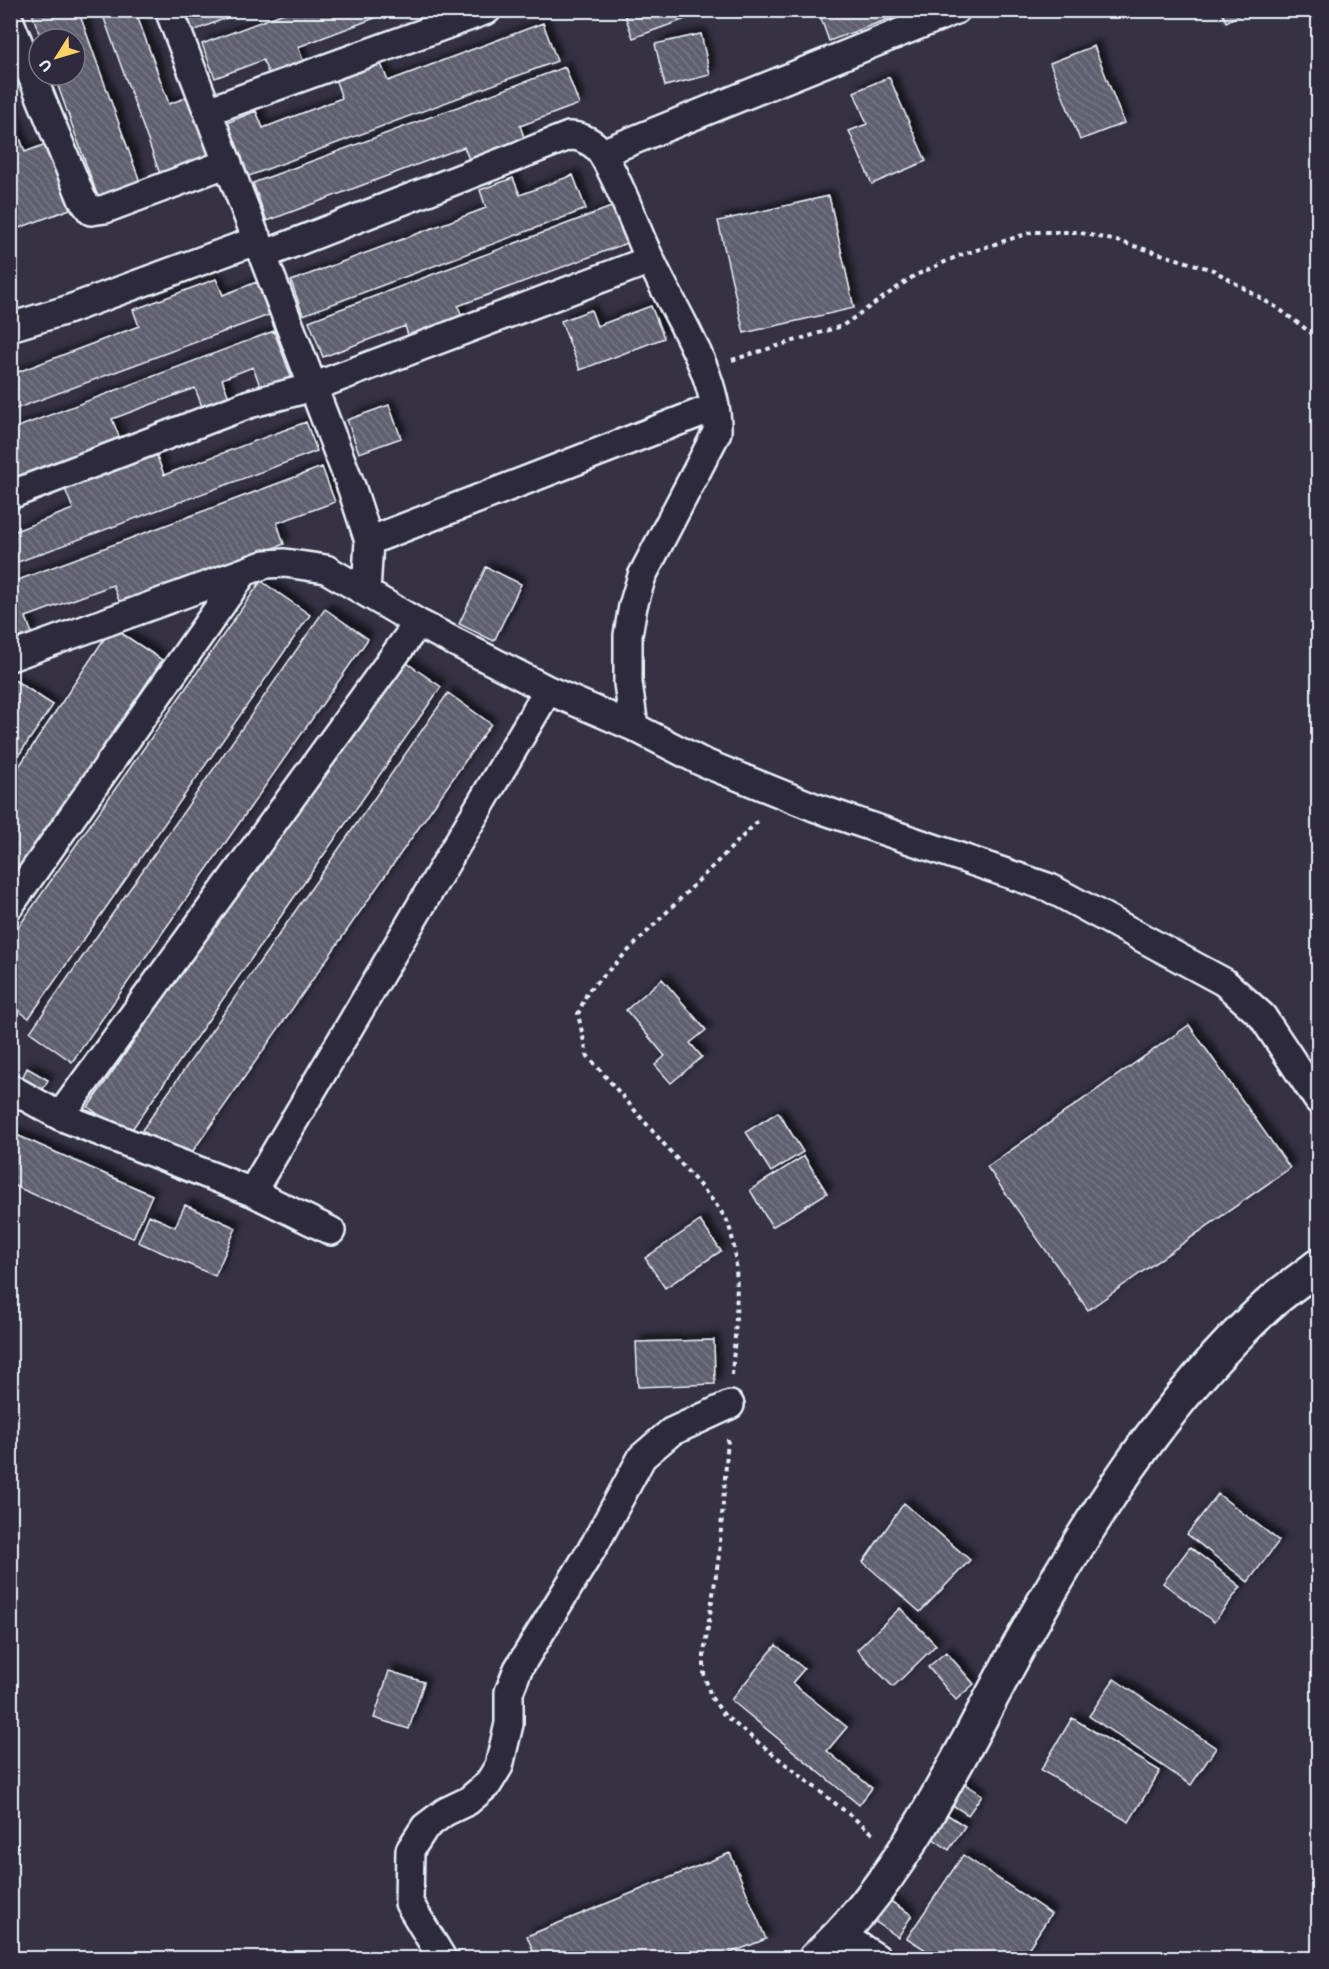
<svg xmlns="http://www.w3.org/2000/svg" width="1329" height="1969" font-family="Itim,sans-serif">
<defs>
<pattern id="building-back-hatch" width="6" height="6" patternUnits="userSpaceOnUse" patternTransform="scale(1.5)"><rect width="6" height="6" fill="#605e6e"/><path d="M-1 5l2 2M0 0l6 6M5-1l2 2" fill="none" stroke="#777683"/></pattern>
<filter id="shadow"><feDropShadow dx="5.5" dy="-5.5" stdDeviation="3" flood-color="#0009"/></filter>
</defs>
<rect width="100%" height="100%" fill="#363244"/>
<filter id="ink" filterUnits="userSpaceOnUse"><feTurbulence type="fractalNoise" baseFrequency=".0167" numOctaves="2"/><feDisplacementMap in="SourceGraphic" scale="12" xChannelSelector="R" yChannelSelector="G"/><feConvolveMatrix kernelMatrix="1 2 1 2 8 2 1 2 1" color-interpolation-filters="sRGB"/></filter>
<g filter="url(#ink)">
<!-- building -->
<path fill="url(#building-back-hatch)" stroke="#e8f1f8" stroke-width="1.5" filter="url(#shadow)" d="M31,10h47l62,172 -42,15 -44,-122h21v-36h-34z
M101,10h34l34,94 19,-7 22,60 -50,17z
M185,10h62l-54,21z
M292,10h104l-98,37 7,18 -35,13 -7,-18 -48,18 -13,-34z
M623,10h87l-77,28z
M818,10h95l-84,31z
M1221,10h28l-23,12z
M543,23l14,38 -311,116 -20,-54 30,-12 7,17 79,-30 -7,-19 45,-17 8,19z
M701,34l9,41 -45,11 -10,-42z
M1094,46l30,77 -44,17 -30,-77z
M565,67l14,37 -59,22 6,16 -56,20 -6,-15 -197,74 -14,-38z
M889,77l37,84 -54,23 -23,-53 18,-7 -13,-32z
M10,111l15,41 21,-8 24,65 -51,19 -9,-24z
M573,175l13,34 -283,106 -12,-34 195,-73 -6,-18 33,-12 7,17z
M829,196l25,112 -110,25 -26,-112z
M614,206l13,37 -169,63 7,19 -54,19 -6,-18 -82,31 -14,-36z
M216,279l7,16 34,-13 12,33 -259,96v-36l129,-49 -6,-16z
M651,306l13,32 -84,32 -19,-49 30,-11 6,16z
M274,331l18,48 -30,12 -9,-24 -31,12 9,24 -27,9 -9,-24 -83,31 10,25 -112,41v-55z
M389,405l12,33 -42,15 -12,-33z
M306,422l11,29 -307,114v-32l63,-24 -8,-20 91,-35 8,21z
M322,467l13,35 -58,21 7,21 -163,62 -8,-21 -87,32 6,17 -22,8v-59z
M486,567l35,17 -27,57 -35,-17z
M261,581l49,34 -281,403 -19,-13v-66z
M325,609l43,30 -296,423 -42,-30z
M112,627l50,33 -152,230v-110z
M401,659l40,28 -313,448 -40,-28z
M10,677l43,28 -43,63z
M448,693l43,31 -305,437 -44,-31z
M662,979l44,51 -16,13 12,14 -31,26 -16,-18 10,-9 -39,-46z
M1189,1025l101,143 -202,142 -101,-143z
M27,1068l21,12 -10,18 -20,-11z
M778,1112l25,40 -32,20 -25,-40z
M10,1132l142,63 -19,43 -123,-54z
M804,1156l23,37 -55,34 -22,-37z
M185,1205l51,23 -21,48 -77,-34 11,-27 26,12z
M700,1221l21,30 -56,37 -20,-30z
M714,1340l1,44 -77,3 -2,-45z
M1218,1494l61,47 -31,41 -61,-48z
M904,1503l66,57 -50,52 -57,-50z
M1190,1547l51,40 -27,35 -51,-39z
M900,1608l36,37 -43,42 -36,-37z
M776,1645l28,24 -12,14 55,44 -20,24 45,37 -13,17 -128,-105z
M946,1652l28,32 -18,16 -28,-33z
M389,1671l35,11 -15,47 -35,-11z
M1114,1679l102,69 -25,37 -102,-69z
M1072,1718l88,53 -31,51 -88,-52z
M962,1782l20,13 -14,20 -20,-13z
M943,1812l22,14 -16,24 -21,-15z
M730,1853l36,86 -48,19h-182l-9,-22z
M963,1855l88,59 -29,44h-84l-31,-20z
M884,1897l28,18 -14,22 -28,-19z"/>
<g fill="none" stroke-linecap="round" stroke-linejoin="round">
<!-- minor casing -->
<g stroke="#e8f1f8" stroke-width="32">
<path id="minor" d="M169,10l183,479 17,52 -3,51
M10,22l72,177 9,12 14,-2 123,-46
M208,111l279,-101
M602,153l354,-143
M263,255l306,-119c12,-1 28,8 34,19 19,32 31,70 47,104 23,51 69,116 67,173l-75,144 -9,30 -5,29v48l6,44
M10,327l57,-17 191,-70
M10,495l239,-91 64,-17 337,-127
M369,541l346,-134
M10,657l256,-93 19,-1 41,6 92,54 130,67 86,37 68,35 112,45 236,81 174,94 38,34 56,84
M10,905l234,-333
M10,1088l50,28 192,76 79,39
M60,1116l358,-493
M252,1192l296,-502
M841,1935l36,23
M442,1958l-33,-55 1,-53 15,-23 20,-15 23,-11 20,-17 11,-18 10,-42v-32l9,-23 77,-125 47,-87 29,-25 59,-27"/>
</g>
<!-- trunk casing -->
<g stroke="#e8f1f8" stroke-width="38">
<path id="trunk" d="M816,1958c89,-81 144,-205 202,-310 68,-123 146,-247 250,-343 15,-14 34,-26 50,-39"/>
</g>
<!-- path -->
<path stroke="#e8f1f8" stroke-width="4" stroke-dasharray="4.5 4.5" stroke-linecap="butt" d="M732,360l110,-34 72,-50 44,-20 74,-24h45l44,10 92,28 66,39 39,29
M732,1375c3,-41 11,-117 -5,-154 -3,-6 -9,-13 -13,-19l-127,-147 -9,-41 10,-23 172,-172
M728,1439l-9,116 -15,98v21l7,23 14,19 150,119"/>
<!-- minor -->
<use href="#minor" stroke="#2f2a3d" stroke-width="27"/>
<!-- trunk -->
<use href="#trunk" stroke="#2f2a3d" stroke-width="33"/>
</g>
</g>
<!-- margin -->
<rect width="1329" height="1969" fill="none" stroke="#2f2a3d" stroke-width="36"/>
<rect x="18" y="18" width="1293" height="1933" fill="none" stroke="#e8f1f8" stroke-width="2" filter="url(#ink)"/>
<!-- north arrow -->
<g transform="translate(57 57) rotate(233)"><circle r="28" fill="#2f2a3d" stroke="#797a88" stroke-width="1.5"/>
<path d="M0-4.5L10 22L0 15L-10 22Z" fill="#ffd166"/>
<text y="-9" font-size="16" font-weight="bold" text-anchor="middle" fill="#e8f1f8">U</text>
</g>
</svg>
